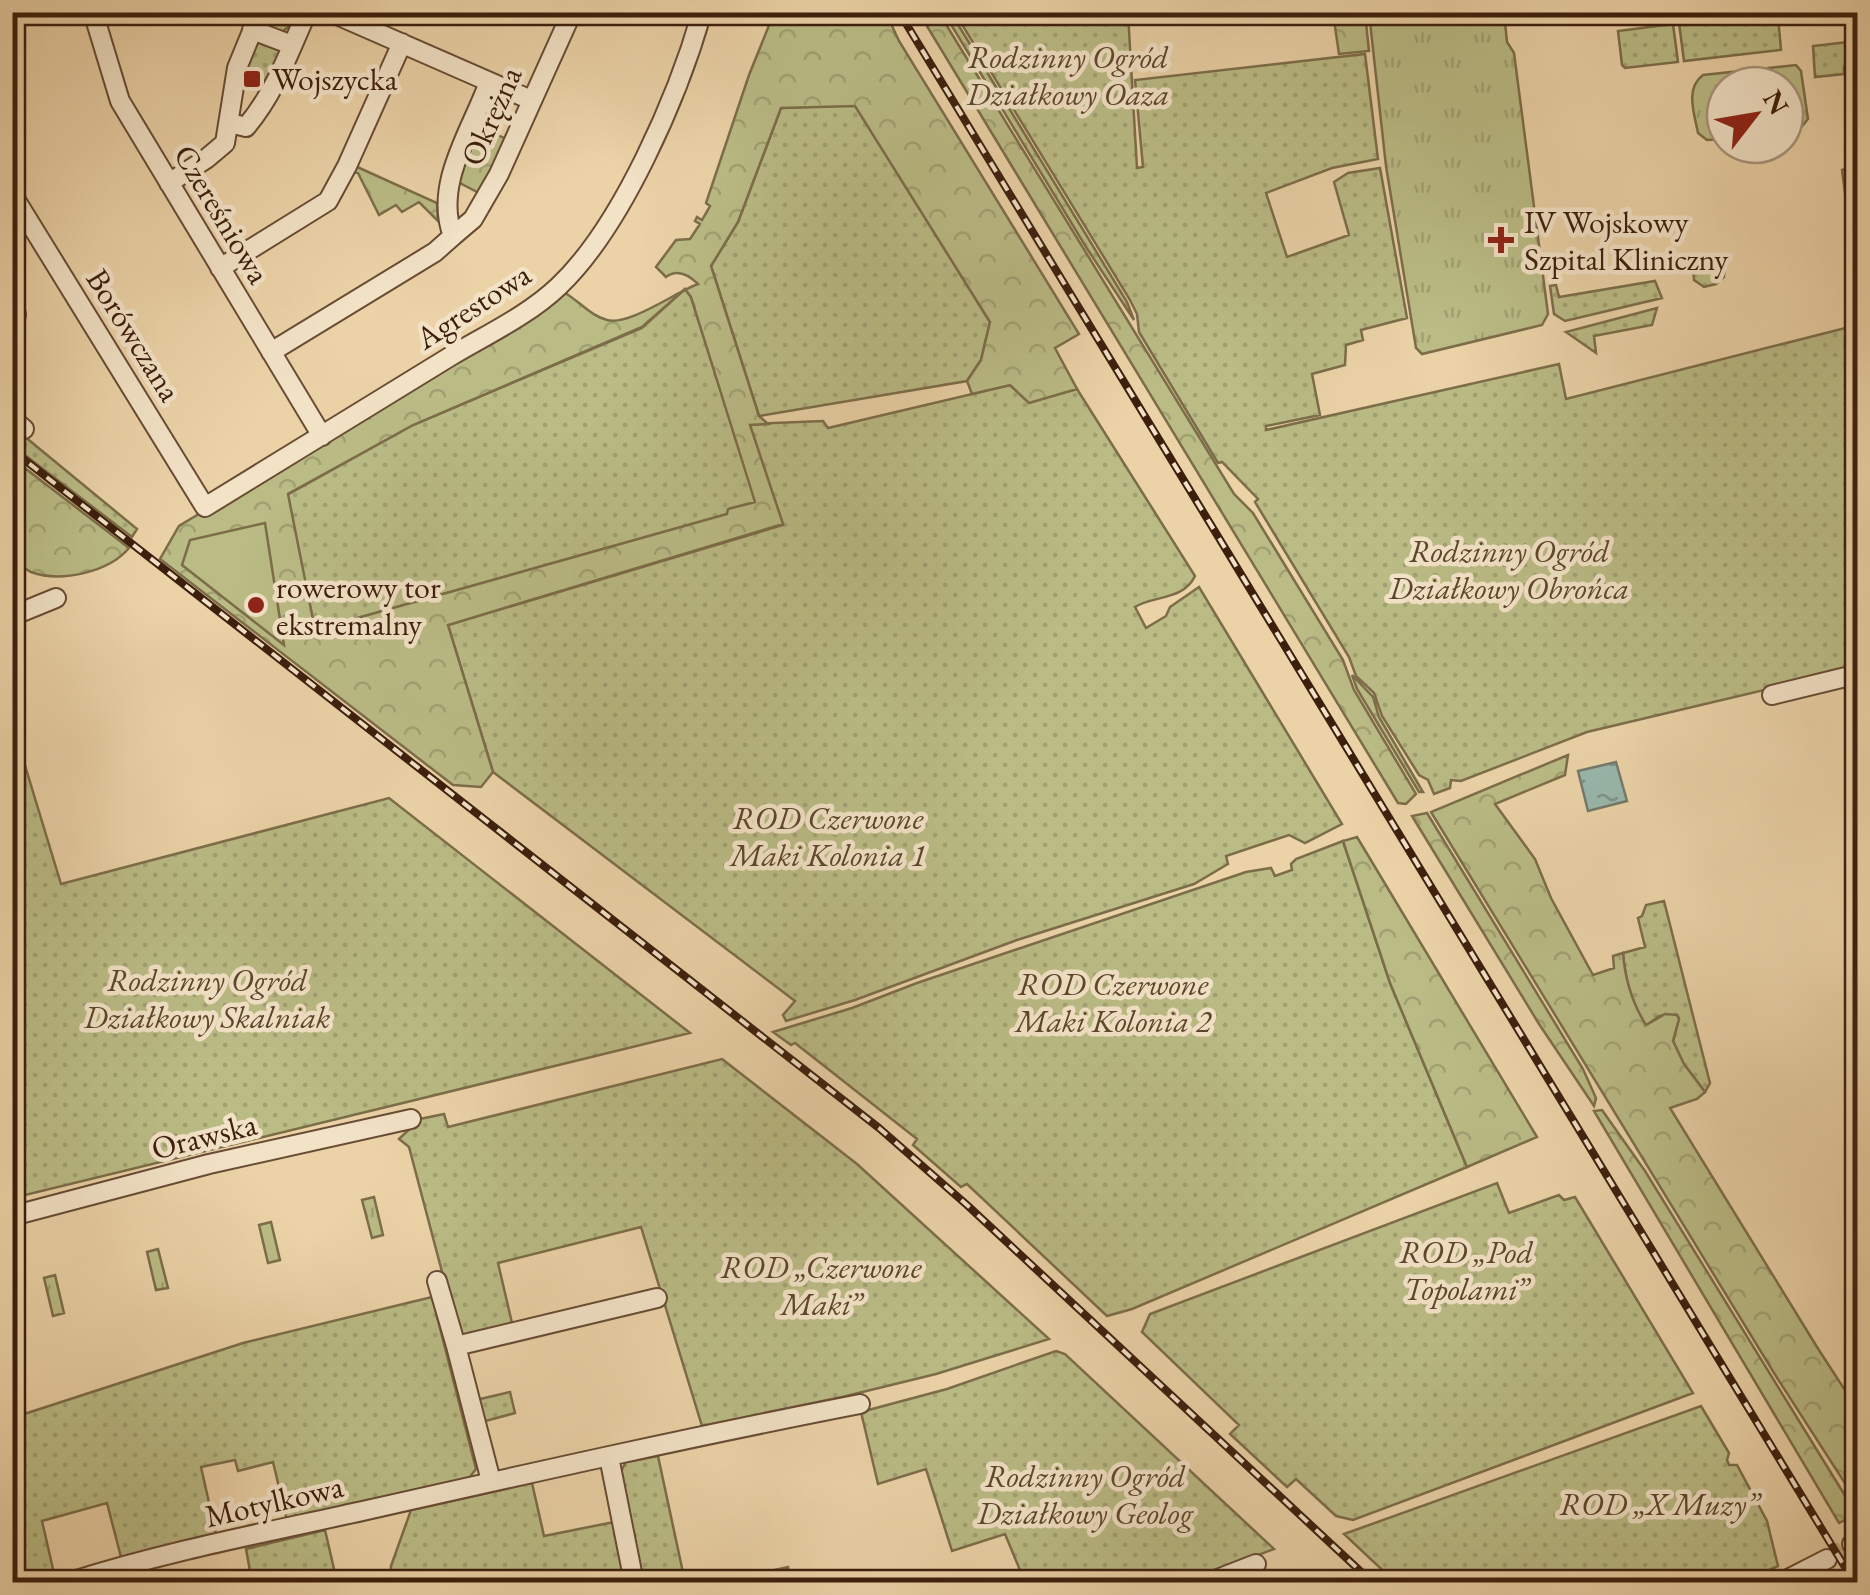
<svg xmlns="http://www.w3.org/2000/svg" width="1870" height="1595" font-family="'EB Garamond',serif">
<defs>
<pattern id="grass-dots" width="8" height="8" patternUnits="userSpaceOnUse" patternTransform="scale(2.5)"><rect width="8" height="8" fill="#babb85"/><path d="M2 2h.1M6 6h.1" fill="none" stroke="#a1a072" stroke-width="1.8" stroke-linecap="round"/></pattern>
<pattern id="forest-crowns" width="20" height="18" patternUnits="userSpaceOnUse" patternTransform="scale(2.5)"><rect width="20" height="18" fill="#babb85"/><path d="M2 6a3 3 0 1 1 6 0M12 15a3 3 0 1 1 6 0" fill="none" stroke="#a1a072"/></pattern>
<pattern id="park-tufts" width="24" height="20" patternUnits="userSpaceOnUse" patternTransform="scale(2.5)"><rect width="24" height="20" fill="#babb85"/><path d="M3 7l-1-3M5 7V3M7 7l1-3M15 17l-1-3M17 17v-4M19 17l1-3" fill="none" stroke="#a1a072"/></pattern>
<pattern id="water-ripples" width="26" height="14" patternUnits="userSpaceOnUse" patternTransform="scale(2.5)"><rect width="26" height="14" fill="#98b7ab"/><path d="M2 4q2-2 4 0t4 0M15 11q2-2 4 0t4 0" fill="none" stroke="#7d948a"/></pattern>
</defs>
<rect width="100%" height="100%" fill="#ebd2a7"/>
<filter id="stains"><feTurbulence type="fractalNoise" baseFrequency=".002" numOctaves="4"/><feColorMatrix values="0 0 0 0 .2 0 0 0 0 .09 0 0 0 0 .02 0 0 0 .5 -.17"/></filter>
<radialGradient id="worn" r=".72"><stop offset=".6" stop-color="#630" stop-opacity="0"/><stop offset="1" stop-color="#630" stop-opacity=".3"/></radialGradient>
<!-- grass -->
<path fill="url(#grass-dots)" stroke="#7c6d49" stroke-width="2.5" d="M265,13h28l-1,11 -10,8 -12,-2 -6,-11z
M944,13h7l176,289 7,18 -48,-73z
M955,13h173l9,155 6,-1 -8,-87 230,-26 13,105 -46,9 -66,25 21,64 62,-22 -15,-53 14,-9 32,-5 27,150 -46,12 2,10 -17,5 -1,20 -33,9 8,41 -54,11v4l293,-66 7,35 291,-74v343l-270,64 -126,49 -10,-1 -1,8 -16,6 -6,-14 -9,-5 -37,-59 -8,-23 -18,-17 -7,-19 -94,-155 3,-3 -36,-37 -4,1 -79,-131 -2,-18 -7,-14z
M1771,13l7,3 3,34 -97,11 -5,-38z
M1673,24l5,38 -53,6 -3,-3 -4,-34z
M256,40l26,10 -14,33 -11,-4 -2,4 -14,-7z
M1857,41v25l-13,1v7l-29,3 -2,-31z
M855,105l135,217 -9,38 -14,21 -208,35 -48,-150 27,-44 43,-114z
M1725,264l-1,13 -8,7 -12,3 -10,-7 -1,-12z
M1655,281l7,17 -97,23 -11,-7 -4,-28 6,-1 3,12z
M685,289l6,8 65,205 -27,7 -1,5 -413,116 -28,-135 126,-70 229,-97z
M1657,308l-5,17 -58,11 2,17 -30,-21z
M1010,385l19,17 48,-13 118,187c-12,25 -41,19 -60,31l11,21 20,-12 4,-9 29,-20 143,237 -37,19 -16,-8 -63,21 2,8 -34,20 -177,56 -162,60 -69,21 -3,-6 12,-14 -302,-229 -45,-147 335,-100 -34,-101 74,-3 5,7z
M13,427l124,102 -5,8 -119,-91z
M1352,675l21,22 6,20 44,75h-4l-62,-103z
M13,726l48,158 328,-86 301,235 -677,165z
M1343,841l47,142 77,184 -335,142 -25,7 -140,-132 -6,3 -48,-42 4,-6 -122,-96 -4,2 -18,-13 79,-24 65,-25 329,-111 25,-4 4,8 17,-6 -1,-6 5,-5z
M1664,901l46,182 -5,9 -22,-29 -10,-22 6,-22 -2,-4 -18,1 -13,10c-14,-23 -21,-46 -23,-73l22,-6 -7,-29 4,-2 4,-11z
M722,1059l135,105 192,175 -113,35 -94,23 -140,29 -61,-199 -143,36 14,60 -53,13 -50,-189 -10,-8 21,-20 24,-5 4,13z
M1497,1183l12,30 50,-18 5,5 11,-3 118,196 -340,127 -17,-4 -40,-37 -9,8 -57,-53 9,-9 -97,-93 8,-18z
M432,1297l44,172 -7,9 -182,43 -14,-59 -35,9 -3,-11 -34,7 16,71 -95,23 -15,-58 -65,18 11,48 -40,10 -1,-161 231,-75z
M1056,1351l9,3 209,195 -87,33h-162l-20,-48 -53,17 -26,-82 -48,15 -17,-72 86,-23z
M510,1392l5,21 -33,9 -6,-22z
M1701,1406l28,47 -2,7 2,5h8l30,56 11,45 -34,16h-349l-51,-48z
M658,1456l27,126h-43l-22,-109 6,-11z
M532,1483l12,53 70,-14 12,60h-235v-16l20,-56z
M325,1530l12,52h-85l-6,-33z
M788,1567l3,15h-65l-1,-1z"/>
<!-- forest -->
<path fill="url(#forest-crowns)" stroke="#7c6d49" stroke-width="2.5" fill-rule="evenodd" d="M774,13h112l13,28 180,293 -24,14 22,41 -48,14 -19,-18 -38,9 -5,-13 14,-21 9,-38 -135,-216 -74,2 -43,114 -27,44 48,150 9,8 -18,1 33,99 -335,101 45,147 -12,15 -28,-2 -293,-226 19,-33 381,-230 5,-3c14,8 26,23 42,27 22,6 69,-28 91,-36 -9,-9 -20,-16 -32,-7l-10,-10 20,-27 14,-1 10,-15 -5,-3 2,-4 5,3 8,-14 -4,-3 43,-128zM685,289l6,8 64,205 -27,7 -1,5 -412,116 -27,-136 125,-69 229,-98z
M919,13h20l295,481 19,19 90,147 11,30 62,104 -10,10 -8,-1z
M1333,13h32l4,38 -30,3z
M478,125l30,15 -25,55 -29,-15z
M355,166l82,37 1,18 -19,-19 -17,10 -6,-7 -17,10 -21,-42 -5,-1z
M1857,166h1l-1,40 -11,-6 -4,-30z
M13,459l116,89c-20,24 -68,35 -98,24 -6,-2 -13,-11 -18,-15z
M1568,755l-3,20 -70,29 40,55 16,39 42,77 21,-7 -1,-12 10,-3c2,27 9,50 23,72l19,-11 12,1 2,4 -6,22 11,23 21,28 -8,7 -27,9 147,239 31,48 9,7v100l-83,-129 -343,-561z
M1427,813l156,256 13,29 -2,8 -55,-82 -127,-208z
M1357,837l180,300 -70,30 -77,-184 -47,-142z
M1602,1110l43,61 212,344 -18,8 -245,-412z"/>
<!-- park -->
<path fill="url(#park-tufts)" stroke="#7c6d49" stroke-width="2.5" d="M1369,13h135l3,29 7,11 34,261 -6,11 -120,29 -6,-6 -30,-182z
M1796,65l5,6 7,48 -9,11 -14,1v-46h-60v54l-18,1 -9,-7c-4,-20 -13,-45 5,-58z
M374,1197l9,38 -11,3 -10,-38z
M271,1222l9,38 -12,3 -9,-38z
M158,1249l10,39 -12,2 -9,-38z
M55,1275l9,38 -11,3 -9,-38z"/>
<!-- pitch -->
<path fill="#babb85" stroke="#7c6d49" stroke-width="2.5" d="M265,523l19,122 -102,-80 8,-25z"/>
<!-- water -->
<path fill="url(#water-ripples)" stroke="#747a6c" stroke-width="2.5" d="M1616,762l11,39 -39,10 -10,-40z"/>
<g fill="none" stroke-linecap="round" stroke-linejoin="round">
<!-- minor-tunnel -->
<path stroke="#c8ae88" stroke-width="18" stroke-dasharray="18 9" stroke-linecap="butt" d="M1827,1559l25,-15"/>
<!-- minor casing -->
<g stroke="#684c34" stroke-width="22">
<path id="minor" d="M93,12l27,89 202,335
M330,12l201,88
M252,30l40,15
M489,82c-17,48 -56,102 -36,154l20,-17 26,-45 73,-162
M230,123l16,4c29,-34 43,-75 61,-115
M169,183l37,-24 19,-16 12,-75 23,-56
M12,194l193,313c82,-51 164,-100 246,-151 35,-21 78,-41 108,-70 63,-60 119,-190 143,-274
M220,268l108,-67 19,-35 55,-123
M12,297l4,18
M271,352l164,-100 18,-16
M12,419l12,10
M12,616l44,-18
M1772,695l86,-21
M12,1216l197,-52 202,-45
M437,1281l19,65
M609,1457l25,125
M491,1481l-35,-135 201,-48
M1852,1544l6,-3
M70,1582c97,-31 198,-50 297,-72 164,-37 328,-74 493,-106
M1210,1582l46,-18
M1782,1582l45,-23"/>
</g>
<!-- minor -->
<use href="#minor" stroke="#f2e2c6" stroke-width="18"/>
<!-- rail casing -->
<g stroke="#3d1f0d" stroke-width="8">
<path id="rail" d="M899,12l955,1570
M12,450l867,678 88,77 405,377"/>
</g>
<!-- rail -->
<use href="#rail" stroke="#f2e2c6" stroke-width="4" stroke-dasharray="11" stroke-linecap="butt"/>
</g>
<!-- markers -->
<g fill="#8f2418" stroke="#f2e2c6" stroke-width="4">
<rect x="242" y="69" width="20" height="20" rx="5"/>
<path d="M1496 225h10v10h10v10h-10v10h-10v-10h-10v-10h10z"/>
<circle cx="256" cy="605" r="10"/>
</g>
<g text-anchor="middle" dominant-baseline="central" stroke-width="9" stroke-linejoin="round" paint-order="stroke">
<!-- park labels -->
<g font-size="32" font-style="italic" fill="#5c462b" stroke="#f2e2c6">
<text x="1068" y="57">Rodzinny Ogród<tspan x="1068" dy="37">Działkowy Oaza</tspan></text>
<text x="1509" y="551">Rodzinny Ogród<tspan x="1509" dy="37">Działkowy Obrońca</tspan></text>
<text x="828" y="818">ROD Czerwone<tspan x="828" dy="37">Maki Kolonia 1</tspan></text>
<text x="207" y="980">Rodzinny Ogród<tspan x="207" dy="37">Działkowy Skalniak</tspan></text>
<text x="1113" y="984">ROD Czerwone<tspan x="1113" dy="37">Maki Kolonia 2</tspan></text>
<text x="1466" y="1252">ROD „Pod<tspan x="1466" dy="37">Topolami”</tspan></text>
<text x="821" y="1267">ROD „Czerwone<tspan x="821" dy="37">Maki”</tspan></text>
<text x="1085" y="1476">Rodzinny Ogród<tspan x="1085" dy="37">Działkowy Geolog</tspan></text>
<text x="1659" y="1504">ROD „X Muzy”</text>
</g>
<!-- poi labels -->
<g font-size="32" fill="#3d1f0d" stroke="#f2e2c6" text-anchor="start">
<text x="272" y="79">Wojszycka</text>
<text x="1524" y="222">IV Wojskowy<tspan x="1524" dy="37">Szpital Kliniczny</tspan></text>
<text x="276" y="587">rowerowy tor<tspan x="276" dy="37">ekstremalny</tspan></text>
</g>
<!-- street labels -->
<g font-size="32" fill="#3d1f0d" stroke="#f2e2c6">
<text transform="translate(491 116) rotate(-66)">Okrężna</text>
<text transform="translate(222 214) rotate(59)">Czereśniowa</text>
<text transform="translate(473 306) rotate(-33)">Agrestowa</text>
<text transform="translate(134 335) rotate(58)">Borówczana</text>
<text transform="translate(204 1136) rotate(-14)">Orawska</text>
<text transform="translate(274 1501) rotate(-13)">Motylkowa</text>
</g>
</g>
<!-- margin -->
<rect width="1870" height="1595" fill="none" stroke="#ebd2a7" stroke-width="50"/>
<rect x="15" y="15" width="1840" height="1565" fill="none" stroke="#3d1f0d" stroke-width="5"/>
<rect x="25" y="25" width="1820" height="1545" fill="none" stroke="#3d1f0d" stroke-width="2.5"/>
<!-- north arrow -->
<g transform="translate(1755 115) rotate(59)"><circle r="48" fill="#f2e2c6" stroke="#aa947c" stroke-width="2.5"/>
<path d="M0-8L18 38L0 25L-18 38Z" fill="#8f2418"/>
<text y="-15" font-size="28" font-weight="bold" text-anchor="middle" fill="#3d1f0d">N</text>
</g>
<rect width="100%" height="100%" filter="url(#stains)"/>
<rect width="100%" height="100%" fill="url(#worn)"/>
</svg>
